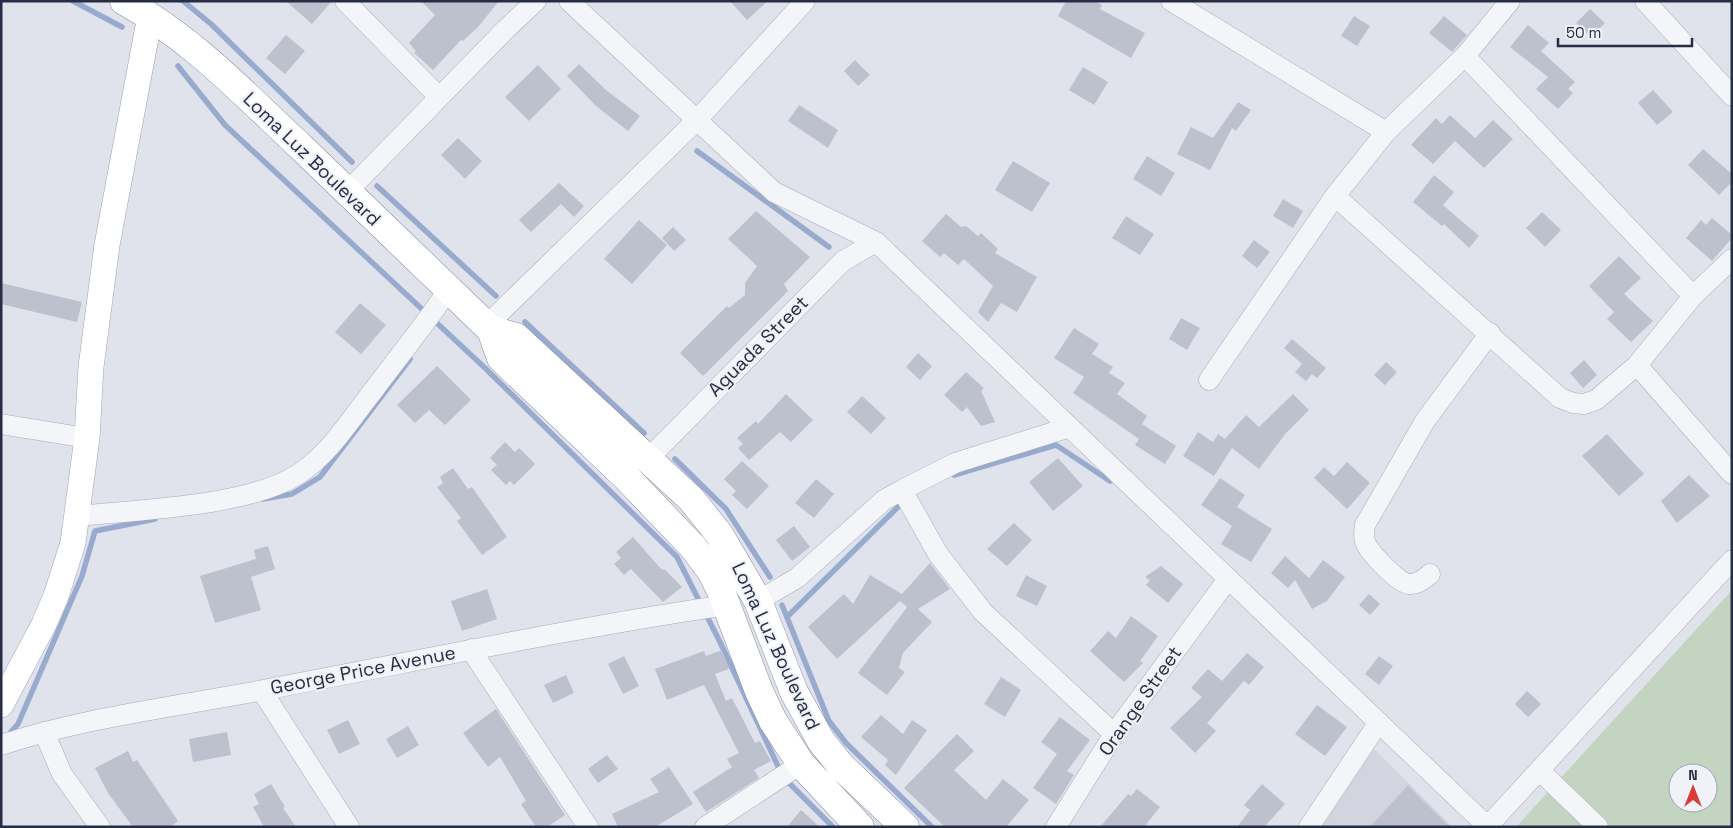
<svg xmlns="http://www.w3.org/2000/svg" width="1733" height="828" font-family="'Space Grotesk',sans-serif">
<rect width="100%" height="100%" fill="#e0e3eb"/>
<!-- built -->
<path fill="#d2d5e0" d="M1374,749l79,78h-133z"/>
<!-- green -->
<path fill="#c3d5c1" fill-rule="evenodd" d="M1732,590v237h-216zM1678,773h30v30h-30z"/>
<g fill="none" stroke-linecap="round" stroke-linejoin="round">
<!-- stream -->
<path stroke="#98aace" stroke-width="5.5" d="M73,1l49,26
M183,1l28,23 141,138
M178,66l47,59 260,243 192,189 43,85 63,135 50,50
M697,151l132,96
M377,186l119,110
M525,322l119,111
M675,459l51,50 44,68
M954,475l102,-30 54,36
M263,499l29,-5 28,-17 90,-118
M782,605l47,116 17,22 86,84
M787,617l118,-117
M11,732l7,-8 64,-148 13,-45 60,-12"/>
</g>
<!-- building -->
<path fill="#bdc1ce" d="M286,1h46l-20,23z
M421,1h78l-21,26 -15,14 -2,-1 -28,30 -19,-17 2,-2 -7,-8 26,-28z
M730,1h38l-21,19z
M1066,1h29l7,4 -2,4 45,24 -14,25 -73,-42z
M1590,9l15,14 -14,14 -15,-14z
M1354,16l16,10 -13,20 -16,-10z
M1444,16l23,19 -15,17 -23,-19z
M1528,25l21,18 -8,8 34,31 -7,7 5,4 -15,16 -22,-20 12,-12 -38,-30z
M286,35l19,16 -20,23 -19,-16z
M855,60l15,15 -12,11 -14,-15z
M579,64l27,26 34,26 -12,15 -32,-25 -29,-30z
M538,65l23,24 -32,32 -24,-24z
M1083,67l25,15 -14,23 -25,-15z
M1653,90l20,22 -16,13 -19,-22z
M1238,102l13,8 -15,21 -4,-3 -22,42 -33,-16 14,-27 22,11z
M799,105l39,25 -10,18 -40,-27z
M1450,115l25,23 18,-18 20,19 -29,29 -29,-27 -22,23 -22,-19 25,-27 6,6z
M458,138l24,23 -17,18 -24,-24z
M1703,149l29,25v8l-13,13 -31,-30z
M1147,156l28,17 -14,23 -28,-17z
M1013,161l37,22 -18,29 -37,-22z
M1434,175l20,17 -11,13 36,31 -10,12 -25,-24 -2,2 -29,-24z
M559,183l25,23 -10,11 -13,-13 -30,28 -12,-12z
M1283,199l20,12 -10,17 -20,-12z
M756,211l54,46 -26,27 4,7 -85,85 -23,-23 47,-47 2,2 16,-13v-12l12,-17 -29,-27z
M1542,212l19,18 -16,17 -19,-19z
M946,214l15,13 5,-1 12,10 3,-3 17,16 -3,4 42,24 -20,35 -16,-9 -13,19 -10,-10 15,-26 -29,-27 -6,6 -14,-12 -4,4 -18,-16z
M1126,216l28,18 -14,21 -28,-17z
M1712,218l20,17v3l-20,23 -26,-23 15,-18 5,5z
M639,220l28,25 -35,39 -28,-25z
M673,227l13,13 -12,11 -12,-13z
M1254,240l16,12 -13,16 -15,-12z
M1619,256l22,22 -17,16 29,27 -22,21 -24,-23 7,-7 -25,-26z
M1,283l81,19 -5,20 -76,-18z
M360,303l26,22 -25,29 -26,-22z
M1181,318l19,10 -13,22 -18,-11z
M1074,328l25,16 -7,10 21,13 -4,6 16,10 -8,11 30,22 -5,8 34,22 -11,18 -30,-19 4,-6 -66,-46 11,-16 -30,-19z
M1292,339l34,29 -9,10 -5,-4 -6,7 -11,-9 7,-8 -18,-16z
M918,353l14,13 -12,14 -14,-13z
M1584,360l13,15 -14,13 -13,-15z
M1386,362l11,10 -12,13 -11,-10z
M437,366l34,34 -26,25 -16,-15 -14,13 -18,-18z
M966,372l18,16 -3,3 14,31 -14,4 -14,-19 -5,5 -18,-17z
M786,394l27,26 -22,22 -11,-10 -31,28 -11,-12 5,-4 -6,-6 19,-17 2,3z
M1293,394l16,16 -23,23 -27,36 -27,-21 -18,28 -31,-20 15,-24 15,10 5,-8 7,5 21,-24 13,12z
M862,396l24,22 -15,16 -24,-22z
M1607,434l37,40 -25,22 -37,-40z
M505,442l10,10 4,-4 16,16 -21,21 -4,-4 -4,4 -15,-15 6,-5 -7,-7z
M1058,458l25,28 -30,25 -24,-29z
M742,461l27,25 -22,23 -15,-14 4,-4 -12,-12z
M1347,462l23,21 -23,26 -33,-31 10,-11 10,9z
M453,468l15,21 4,-2 35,50 -25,18 -25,-34 4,-3 -24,-31 6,-4 -3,-6z
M1689,475l21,21 -33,27 -16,-22z
M1220,478l25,17 -8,12 35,22 -21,33 -30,-18 11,-18 -31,-21z
M816,479l18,15 -20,24 -19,-15z
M1014,523l18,17 -25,26 -20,-17z
M794,526l16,21 -18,14 -16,-21z
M633,537l29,33 2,-1 18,18 -19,15 -32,-33 -7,6 -10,-11 7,-6 -5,-6z
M268,546l7,23 -24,8 10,33 -46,13 -15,-47 56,-17 -2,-9z
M1285,556l24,22 14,-18 22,17 -18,24 -15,8 -17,-29 -7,8 -17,-15z
M930,563l20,26 -32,20 14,13 -29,31 -4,15 6,4 -18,23 -29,-22 49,-66 -7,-6 -63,58 -29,-32 36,-33 9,10 17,-29 32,19z
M1161,566l22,18 -15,19 -22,-18 4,-5 -5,-3z
M1026,575l21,11 -10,20 -21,-10z
M487,589l10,30 -35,12 -11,-30z
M1369,594l11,10 -10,11 -11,-10z
M1131,616l27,20 -18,25 3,2 -19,19 -34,-31 18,-20 8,7z
M722,650l7,19 -14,5 11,27 6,-3 23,45 5,-2 11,20 -17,9 5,8 -53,34 -13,-20 39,-25 -5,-8 12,-6 -35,-68 -37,15 -12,-31 49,-18 2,5z
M1247,653l17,14 -15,18 -5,-4 -37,42 9,8 -21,22 -25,-25 32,-31 -11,-9 17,-19 14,12z
M624,656l15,30 -16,8 -15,-30z
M1379,656l14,10 -14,19 -14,-11z
M566,675l8,18 -21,10 -9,-18z
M1001,677l20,13 -16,27 -21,-13z
M1527,691l14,13 -13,13 -13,-13z
M1317,705l30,22 -22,29 -30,-22z
M496,709l69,106 -18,12h-11l-15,-23 5,-3 -26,-44 -12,10 -25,-34z
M881,715l22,19 9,-14 15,10 -31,45 -11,-10 3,-5 -27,-23z
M1060,717l30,23 -23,31 7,4 -18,29 -23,-16 24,-34 -16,-12z
M348,720l12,24 -21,10 -12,-24z
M408,726l11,19 -22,13 -11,-19z
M227,732l4,23 -38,7 -4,-23z
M957,734l17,17 -20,19 32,30 17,-21 26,21 -23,27h-61l-41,-39z
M128,751l5,11 4,-2 41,61 -8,6h-37l-25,-34 -13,-25z
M607,755l11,14 -20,14 -10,-14z
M669,767l24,37 -38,23h-37l-6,-13 47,-22 -9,-13z
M271,784l14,23 -2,1 13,19h-32l-11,-20 6,-3 -5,-10z
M1262,784l23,20 -21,23h-27l13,-17 -6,-5z
M1408,785l12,13 30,29h-80z
M1137,789l23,18 -16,20h-44l28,-33 3,2z
M801,810l19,17h-33z"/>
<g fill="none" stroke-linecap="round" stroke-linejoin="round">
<!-- minor casing -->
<g stroke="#a8acb9" stroke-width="21">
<path id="minor" d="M345,1l94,96
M569,1l205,191 102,50 612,585
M1171,1l215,131
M1645,1l87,95
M1465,56l228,240
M347,192l159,-163 30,-28
M1335,196l225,202 13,5 11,1 12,-4 41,-35 56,-69 39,-37
M486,326l210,-205 109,-120
M1637,365l95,109
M1209,380l126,-184 51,-64 79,-76 45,-55
M1,424l86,14
M648,459l195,-198 33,-19
M902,490l36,64 45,58 131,122
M78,516c59,-6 170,-10 219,-41 32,-20 53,-55 76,-84 25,-34 52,-66 75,-101
M1430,574c-6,5 -13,11 -21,10 -11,-1 -38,-30 -43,-40 -3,-6 -2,-13 -1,-19l60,-104 65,-88
M758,601l39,-23 87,-78 18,-10 53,-27 115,-36
M472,649l5,10 111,168
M262,691l87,136
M44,732l18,42 38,53
M1,745c85,-28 174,-38 262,-55 155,-29 308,-62 464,-85
M1540,771l58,56
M1488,826l244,-266
M705,827l96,-63
M1056,827l58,-93 114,-155
M1309,827l70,-105"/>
</g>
<!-- major casing -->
<g stroke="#9fa5b8" stroke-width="26">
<path id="major" d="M1,705l43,-81 12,-28 17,-53 14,-105 4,-71 16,-122 43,-229"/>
</g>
<!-- highway casing -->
<g stroke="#868da3" stroke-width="29">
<path id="highway" d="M124,1c68,37 122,95 178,147 63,61 126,121 189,182l10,28 126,120 66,69 18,24 10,20 38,100 14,30 28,43 59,63
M491,330l25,7 175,162 28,35 39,67 36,91 27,49 20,25 64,61"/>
</g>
<!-- minor -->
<use href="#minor" stroke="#f4f5f8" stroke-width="20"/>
<!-- major -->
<use href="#major" stroke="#fff" stroke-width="25"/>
<!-- highway -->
<use href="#highway" stroke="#fff" stroke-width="28"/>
</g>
<g text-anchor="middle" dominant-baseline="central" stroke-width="4" stroke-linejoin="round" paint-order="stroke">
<!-- street labels -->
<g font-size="19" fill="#272d44" stroke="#f0f2f8">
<text transform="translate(312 159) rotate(44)">Loma Luz Boulevard</text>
<text transform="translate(758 346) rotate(-45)">Aguada Street</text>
<text transform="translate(776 646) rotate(65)">Loma Luz Boulevard</text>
<text transform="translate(363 670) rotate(-11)">George Price Avenue</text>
<text transform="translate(1140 701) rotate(-55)">Orange Street</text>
</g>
</g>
<!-- border -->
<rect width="1733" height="828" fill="none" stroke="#272d44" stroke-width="5"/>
<!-- north arrow -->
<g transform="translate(1693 788)"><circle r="24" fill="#f0f2f8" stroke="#a0a3b0"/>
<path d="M0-4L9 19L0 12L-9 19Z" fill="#db3c3a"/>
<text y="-8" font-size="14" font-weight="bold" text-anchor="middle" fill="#272d44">N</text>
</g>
<!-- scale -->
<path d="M1558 38v8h134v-8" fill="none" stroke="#272d44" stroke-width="2.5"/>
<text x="1566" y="38" font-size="15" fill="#272d44" stroke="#f0f2f8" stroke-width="4" paint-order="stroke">50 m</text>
</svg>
